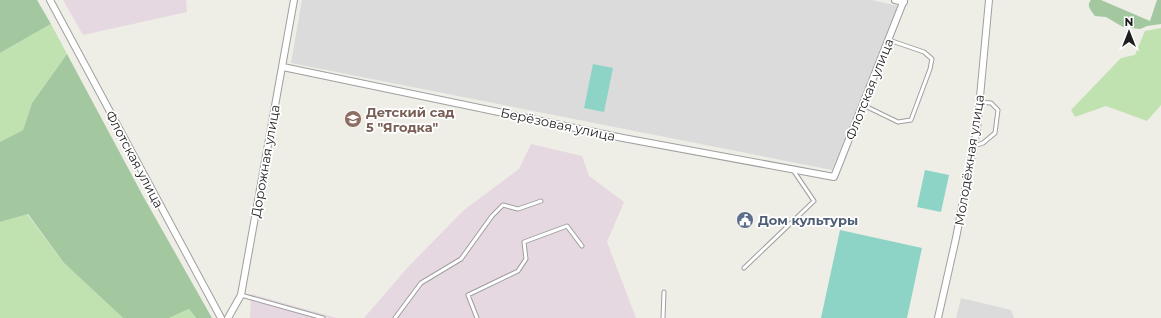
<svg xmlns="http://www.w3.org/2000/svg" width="1161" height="318" font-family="Montserrat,sans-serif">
<rect width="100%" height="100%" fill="#eeede6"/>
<!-- residential -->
<path fill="#dcdbdb" d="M302,0h570l26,6 -66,164 -541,-107z
M961,298l50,12 3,8h-58z"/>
<!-- industrial -->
<path fill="#e6d8e1" d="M63,0h123l1,12 -104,23z
M531,144l51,12 7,20 35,26 -17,40 29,76h-272l45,-52 55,-56 55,-41z
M251,294l86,24h-87z"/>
<!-- grass -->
<path fill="#c0e2b1" d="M51,24l16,30 -35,49 -9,27 -23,12v-89z
M1161,28v77l-14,16 -41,-15 -31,11 -4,-7 50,-52 14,-3 10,-24z
M27,214l37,49 59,55h-123v-96z
M189,309l7,9h-27z"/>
<!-- forest -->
<path fill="#a3c89f" d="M0,0h37l14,24 -51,29z
M1091,0h10l49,21 7,-21h4v24l-14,2 -7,3 -17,-2 -17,-10 -11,-1c-4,-6 -9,-10 -4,-16z
M67,54l76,142 69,122h-16l-7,-9 -20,9h-46l-59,-55 -36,-49 -28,8v-80l23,-12 9,-27z"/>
<!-- pitch -->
<path fill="#8dd4c6" d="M593,64l20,4 -9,44 -20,-4z
M925,170l24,5 -8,37 -24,-5z
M840,230l82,18 -15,70h-86z"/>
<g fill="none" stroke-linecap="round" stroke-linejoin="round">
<!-- service casing -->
<g stroke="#9f9f9f" stroke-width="5">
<path id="service" d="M863,105l35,17 13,-2 19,-51 2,-10 -8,-7 -35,-12
M974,146l9,-3 12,-10 3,-23 -7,-7 -12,-1
M744,268l70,-67 -21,-31
M241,295l82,23
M395,318l26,-35 40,-24 31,-43 11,-11 15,4 23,-8
M477,318l-9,-23 50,-24 8,-12 -2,-17 43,-16 15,20
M663,318l1,-26"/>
</g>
<!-- minor casing -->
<g stroke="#9f9f9f" stroke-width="8">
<path id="minor" d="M50,0l171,318
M895,0l9,2
M283,67l340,71 211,39 70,-177
M228,318l13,-23 53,-295
M938,318l18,-80 21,-109 12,-129"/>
</g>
<!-- service -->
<use href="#service" stroke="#fff" stroke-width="3"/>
<!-- minor -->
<use href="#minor" stroke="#fff" stroke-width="6"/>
</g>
<!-- icons -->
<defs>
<g id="school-disc" transform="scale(0.9)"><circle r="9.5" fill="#8d6e63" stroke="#fff"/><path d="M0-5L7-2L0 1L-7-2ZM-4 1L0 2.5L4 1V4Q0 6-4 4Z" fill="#fff"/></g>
<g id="civic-disc" transform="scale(0.9)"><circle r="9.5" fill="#5c6f8a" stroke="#fff"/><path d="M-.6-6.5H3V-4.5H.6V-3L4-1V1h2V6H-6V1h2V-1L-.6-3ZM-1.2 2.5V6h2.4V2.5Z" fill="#fff"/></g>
</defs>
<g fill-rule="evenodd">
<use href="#school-disc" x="353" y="119"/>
<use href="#civic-disc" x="745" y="220"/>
</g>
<g text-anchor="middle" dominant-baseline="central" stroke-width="3.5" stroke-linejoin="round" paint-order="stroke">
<!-- street labels -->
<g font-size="13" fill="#1e1e1e" stroke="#fff">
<text transform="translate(869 89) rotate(-68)">Флотская улица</text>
<text transform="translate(558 124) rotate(12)">Берёзовая улица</text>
<text transform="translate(135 159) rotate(62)">Флотская улица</text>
<text transform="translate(969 160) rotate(-81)">Молодёжная улица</text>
<text transform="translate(265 161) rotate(-80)">Дорожная улица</text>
</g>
<!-- education labels -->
<g font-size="13" font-weight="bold" fill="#785e54" stroke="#fff" text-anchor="start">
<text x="366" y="112">Детский сад<tspan x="366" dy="15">5 "Ягодка"</tspan></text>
</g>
<!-- service labels -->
<g font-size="13" font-weight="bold" fill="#4e5e75" stroke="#fff" text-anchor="start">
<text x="758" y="220">Дом культуры</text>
</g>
</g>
<!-- north arrow -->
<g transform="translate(1129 32)" stroke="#ffffff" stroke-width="3" paint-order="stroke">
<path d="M0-3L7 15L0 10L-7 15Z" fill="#1e1e1e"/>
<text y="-6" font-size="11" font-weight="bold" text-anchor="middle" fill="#1e1e1e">N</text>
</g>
</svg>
